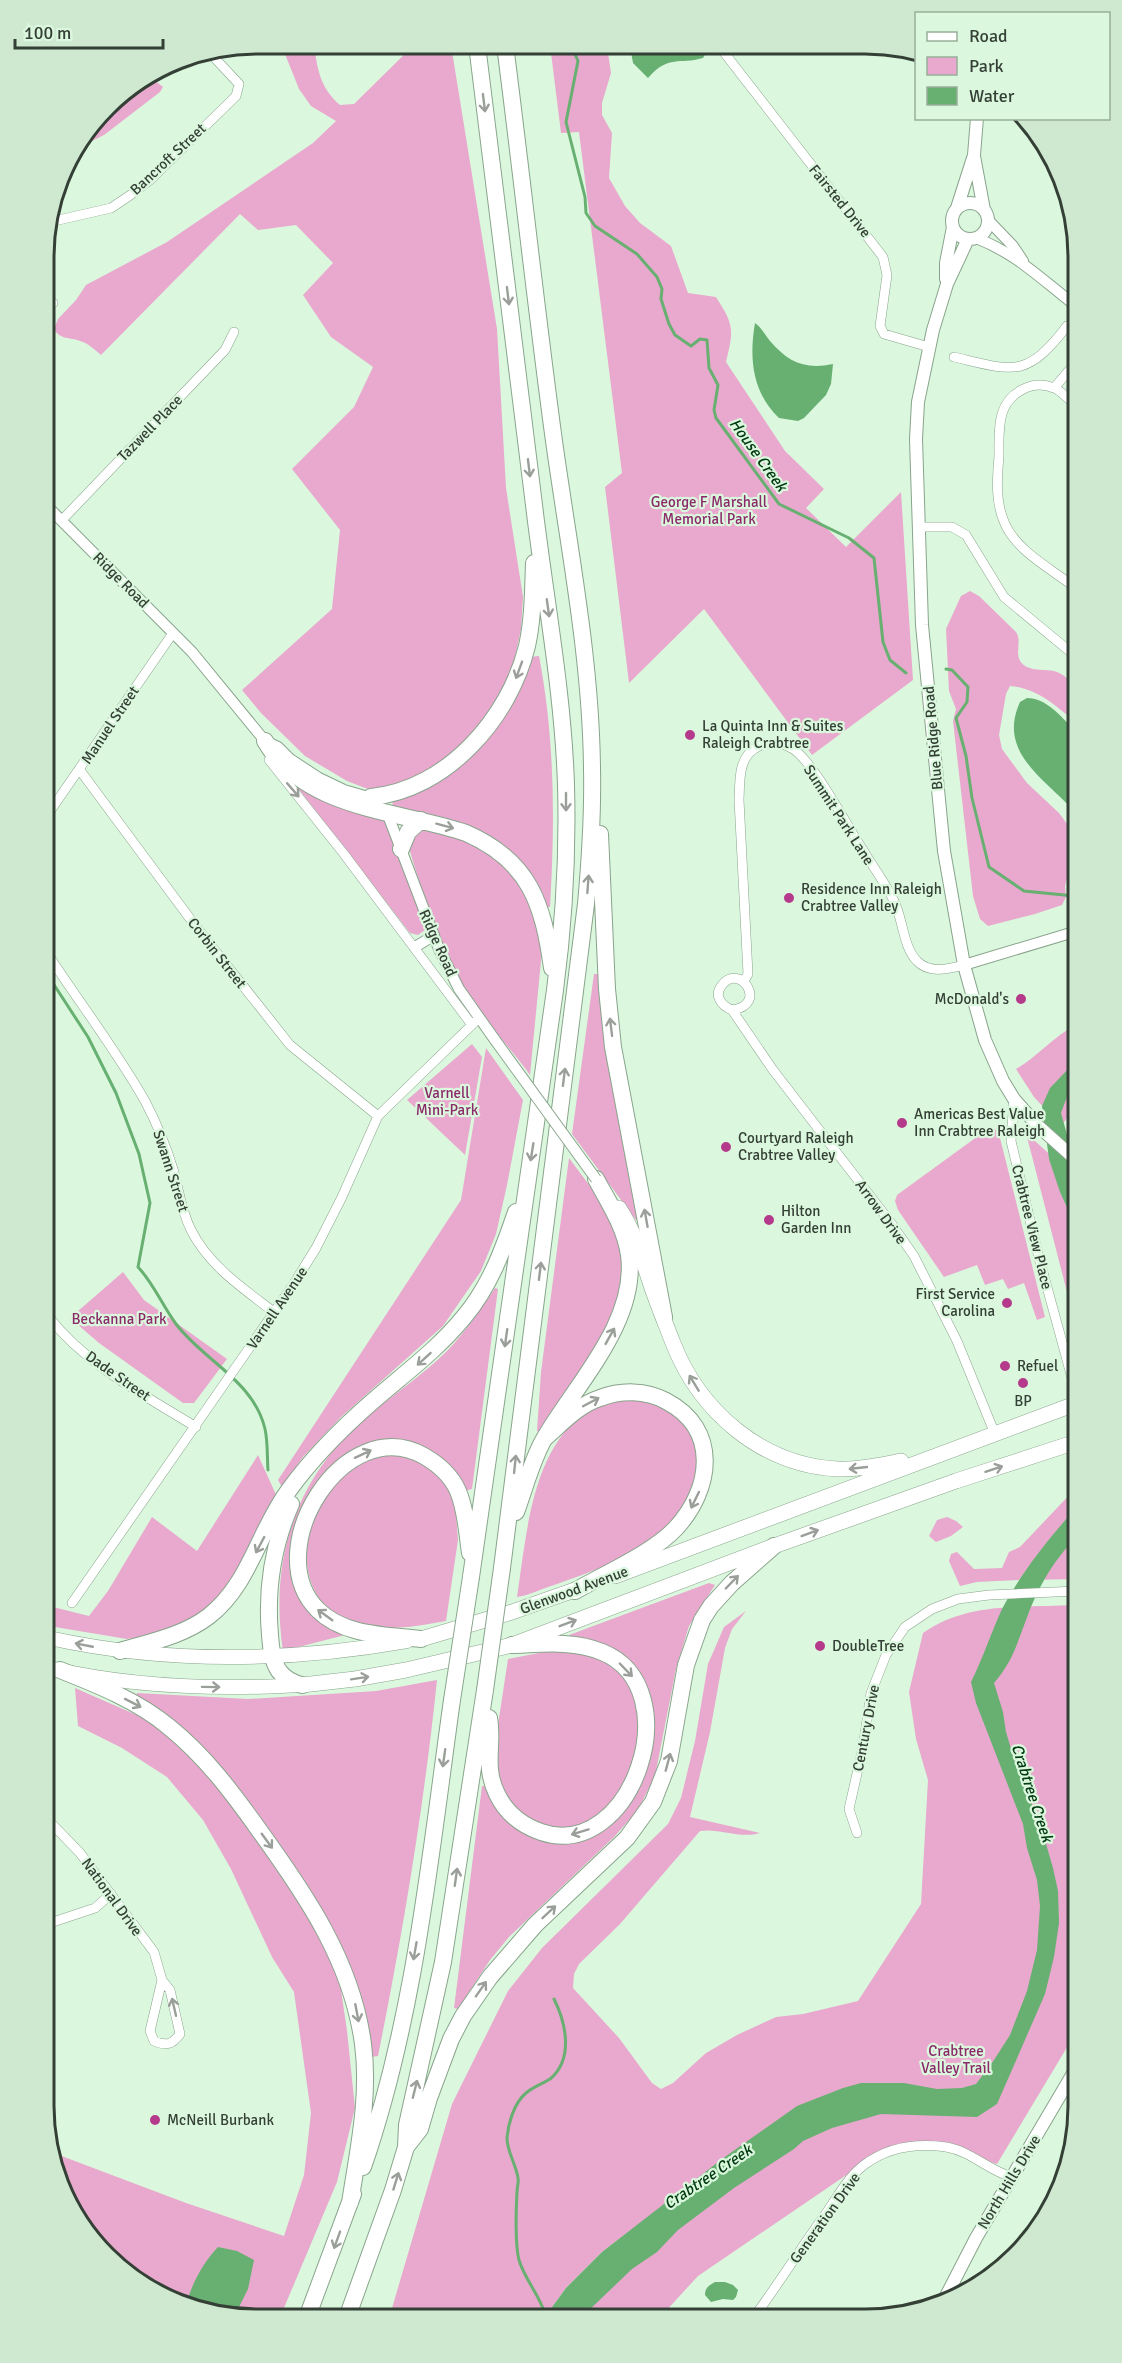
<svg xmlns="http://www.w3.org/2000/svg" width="1122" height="2363" font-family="Signika,sans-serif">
<rect width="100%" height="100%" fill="#dbf8de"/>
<!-- green -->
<path fill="#e9a8cd" d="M281,44h33c3,24 6,44 26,61l14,-1 61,-60 36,1 46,284 9,159 17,109 -2,32 -8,37 -15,35 -40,48 -43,30 -42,12 -26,-10 -42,-25 -44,-43 -19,-23 90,-81 8,-79 -48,-61 62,-62 19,-40 -42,-30 -28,-42 30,-32 -37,-38 -38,5 -18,-16 -139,141c-6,-5 -13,-12 -21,-14 -10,-4 -20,-1 -26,-12l4,-10 18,-19 10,-15 81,-43 146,-99 23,-22 -25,-15 -12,-17z
M550,45l57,1 4,27 -9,30v12l10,18 -3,45 16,28 15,17 31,23 17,47 28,4c18,28 18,32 10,65l59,89 39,38 -18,19 40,39 55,-55 12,188 -101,75 -108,-146 -75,74 -24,-196 17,-14 -43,-341 -18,1z
M154,80l9,7 -3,5 -56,43 -28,14c23,-31 37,-61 78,-69z
M970,591l9,5 37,36c6,9 -1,19 4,29 8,12 26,7 37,11 6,2 12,8 16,12v36c-19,-16 -37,-32 -63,-34l-4,8 -7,41 3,14 25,34 32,30 14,19v22l-8,32 1,11 -4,8 -27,9 -47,12 -8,-7 -7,-23 -20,-175 3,-12 -7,-18 -3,-62 15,-33z
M539,656c16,83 16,167 11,251h-3l-33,-51 -122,-47 1,-10 47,-23 90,-119z
M303,784l81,31 42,110 -1,5 -7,5 -8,-2 -112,-145z
M424,829l50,13 45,35 24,63 -13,135c-17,-24 -38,-45 -54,-69 -32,-48 -51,-103 -67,-158l5,-10z
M594,974h5l41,244 -4,2 -64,-86z
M1074,1026v83l-13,17 -27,-29 -18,-28c21,-12 36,-31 58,-43z
M472,1044l10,13 -17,98 -58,-55z
M486,1048l37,52 -16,85 -11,49 -15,37 -38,55 -102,91 -38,40 -21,30 -4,-7 183,-280z
M989,1128h5l5,6 46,183 -8,3 -13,-37 -16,6 -5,-10 -18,6 -8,-20 -33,12 -46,-67 -3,-9 2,-6z
M1026,1133l49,44v146z
M569,1158l41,55 15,54 -15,59 -69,107 -4,-2 4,-59z
M123,1272l21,28 83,59 -33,44h-11l-84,-60 -29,-25z
M495,1288l3,1 -26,200 -8,2 -21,-30 -82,-14 -63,80 19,90 28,18 -62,16c-14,-94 13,-176 87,-237 26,-21 55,-41 78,-64 18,-19 33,-41 47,-62z
M641,1398c28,9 57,22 56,57 -1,10 1,27 -3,36 -27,55 -84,74 -137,93 -14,4 -26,11 -40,13 12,-79 18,-198 124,-199z
M258,1455l20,44 -31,60 -31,45 -42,27 -47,8 -78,-13v-20l40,10 19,-25 44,-74 45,34z
M378,1455l33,1 26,16 18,28 3,40 -12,81c-33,6 -67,12 -100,0 -16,-6 -28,-21 -34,-36 -17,-43 9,-95 45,-121 6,-4 14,-6 21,-9z
M1076,1488v91l-48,1 -3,-8 -6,8 -42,2 -17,4 -11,-25 2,-7 6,-2 17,17 28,-1 7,-16 11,-5z
M947,1517l9,4 7,6 -12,9 -15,6 -7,-6 8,-16z
M709,1583l6,2 -26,41 -13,43 -21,107 -17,34 -24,27 -105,100 -19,23 -32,49 -4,-1 28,-222h3l16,28 20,18 36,10 32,-5 25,-18 38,-86 -3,-41 -15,-26 -61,-27 -4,-4z
M1076,1605l1,244 -6,12 6,19 1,149 -81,135 -42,-13 -29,-5 -40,2 -188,128 -34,37 -100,1 73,-70 -5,-15 -30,23 -36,36 -19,26 -157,1 62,-211 56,-113 34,-43 126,-124 13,-26 14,-57 13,-77 16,-37 22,-16 -14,18 -7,19 -15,84 -20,85 70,16c-20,6 -40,-5 -60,-2l-80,93 -41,40 -5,10 -1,14 46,50 33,45 9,6 12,-6 33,-30 31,-18 39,-18 27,-3 55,-13 63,-97 7,-124 -12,-41 -7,-47 14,-59c45,-32 101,-25 153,-28z
M554,1650l35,2 37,23 15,40 -9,57 -23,37 -34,19h-24l-20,-6 -24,-23 -12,-27 -1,-21 14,-92z
M437,1680c-13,126 -34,252 -59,376l-7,1 -7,-45 -87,-165 -141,-150 1,-4 111,6 128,-8z
M75,1688l73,32 37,28 38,43 92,136 24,49 8,55 8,77 -18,74 -56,133h-65l-100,-49 -37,-42 -28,-62v-10l135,51 98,33 20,-61 7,-62 -17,-121 -22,-35 -41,-88 -28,-49 -36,-43 -45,-29 -44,-22z"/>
<!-- water -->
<path fill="#67b071" d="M630,46h77l1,3 -5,9c-24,7 -34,-4 -55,20l-15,-15z
M755,323c6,4 10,12 15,18 18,21 35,29 63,23l-2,20 -5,11 -22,23 -6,3 -19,-3c-27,-26 -30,-60 -24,-95z
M1027,698c19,0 34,18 46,31v81c-29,-32 -76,-58 -53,-108z
M1074,1063v24l-6,7 -7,19 14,50v62l-15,-33 -11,-33 -7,-53 8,-18z
M1076,1508v29c-22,24 -35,45 -47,75 -11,28 -15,48 -35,71l9,29 3,20 9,30 27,68 11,38 5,23 1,32 -5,34 -9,37 -48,110 -20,13 -96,-3 -49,14 -29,13 -9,8 -60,39 -56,42 -21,22 -25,17 -47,45h-38l19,-26 36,-36 120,-93 75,-53 46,-18 18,-5h43l33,6 25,-1 14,-4 18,-24 16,-25 17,-44 10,-41 3,-44 -3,-26 -10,-32 -4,-24 -47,-121 -5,-21c12,-24 20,-49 31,-73 19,-36 47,-71 74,-101z
M218,2247l19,4 17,9 -6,29 -13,26h-19l-29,-14c7,-21 16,-38 31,-54z
M715,2282h10l8,3 5,5 -2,7 -3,3 -10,-1 -12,3 -6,-7c0,-7 3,-9 10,-13z"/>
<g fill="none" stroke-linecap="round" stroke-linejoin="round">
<!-- stream -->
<path stroke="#67b071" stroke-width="3" d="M571,45l7,16 -12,61 19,75 1,16 9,13 42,28 20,23 5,12 -1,10 8,25 6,11 16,11 9,-7 7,1 2,28 9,17 -4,25 2,8 63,86 70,34 25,20 9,84 7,18 16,13
M946,669l6,1 16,17 -1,15 -11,16 10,38 6,42 17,69 35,24 50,5
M47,974l41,63 28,56 23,61 11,49 -12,64c16,17 24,38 38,57 28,37 78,57 89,105 3,13 2,28 3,41
M545,2314c-6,-20 -20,-34 -26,-54 -4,-15 -3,-51 -2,-68 0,-5 2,-10 1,-14 -2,-14 -11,-26 -11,-40 1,-14 7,-35 19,-45 7,-6 16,-9 24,-14 24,-20 16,-56 4,-80"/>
<!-- minor casing -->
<g stroke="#89a48c" stroke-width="10">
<path id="minor" d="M719,46l164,211 4,18 -7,51 4,8 45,13
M50,222l61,-14 18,-12 21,-16 86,-84 3,-12 -29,-31
M44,294l9,9
M954,357c60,14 72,22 113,-31
M1054,388l18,-21
M1072,402c-6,-5 -12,-12 -18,-14 -22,-9 -46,5 -52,26 -4,13 -3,29 -3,42 -2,23 -4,46 6,68 12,27 45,44 68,62
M62,520l163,-170 9,-18
M919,527h33l14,8 38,62 69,57
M269,760l75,94 128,171
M79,769l115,155 96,121 88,71
M46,817l127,-184
M47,953c32,49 69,97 98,148 11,21 21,45 28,68 6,21 8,41 18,61 18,36 53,59 84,83
M744,981l4,-7 -9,-174c1,-18 -1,-40 15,-51 11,-8 27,-8 39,0 20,12 55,79 70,101 10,17 23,34 31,51 9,18 9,46 23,60 12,13 32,8 47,4
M732,1010c37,-5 8,-48 -10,-25 -9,11 0,21 10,25l41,60 118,153 23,33 43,85 38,93
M1014,1099l-3,42 28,117 36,131
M48,1316c38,49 96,79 148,111
M72,1603l221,-318 23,-37 25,-49 37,-83 101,-98
M50,1822l30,31 74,99 8,28 8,10 10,44c-8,11 -14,12 -26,7l-4,-10 12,-51
M857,1833l-8,-24 14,-62 8,-54 15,-38 19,-28 27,-18 26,-10 31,-4 87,-4
M50,1923l45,-15 16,-14
M757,2313c24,-33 46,-68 70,-101 11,-16 21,-35 37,-47 24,-18 53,-22 82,-18 25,4 43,24 66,30"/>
</g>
<!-- tertiary casing -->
<g stroke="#89a48c" stroke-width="12">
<path id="tertiary" d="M988,220l25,26 10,15
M976,238c39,15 63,39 95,64
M45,504l147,148 73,89 13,6 12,12 29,19 25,12 31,9
M386,810l53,139 20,40 36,51
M415,947l18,-11
M964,965l110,-33"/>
</g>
<!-- secondary casing -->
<g stroke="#89a48c" stroke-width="14">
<path id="secondary" d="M974,156l10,54
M952 221a18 18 0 1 1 36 0a18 18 0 1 1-36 0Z
M957,208l17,-53 3,-37
M968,239l-21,45 -14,46 -15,72 -2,37 6,186 22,226 20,114 21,75 18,41 11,18 23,26 38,34
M946,279v-16l7,-36
M943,2302l33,-64 102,-173"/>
</g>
<!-- primary casing -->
<g stroke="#89a48c" stroke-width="15">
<path id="primary" d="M49,1638c119,26 239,24 358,3
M49,1668c82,19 168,22 251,17"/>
</g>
<!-- trunk casing -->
<g stroke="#89a48c" stroke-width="16">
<path id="trunk" d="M619,1208c15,23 22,46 30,71 7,22 16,43 24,64 27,69 89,122 164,126 21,1 43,-4 64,-8
M615,1576l460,-172
M421,1639l91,-27 74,-26
M302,1685l53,-6 51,-9 106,-25 262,-99 182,-65 120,-39"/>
</g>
<!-- motorway casing -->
<g stroke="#89a48c" stroke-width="18">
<path id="motorway" d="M265,741c40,69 133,69 201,92 64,28 77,71 86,135
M371,797c76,-7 139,-80 156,-151 6,-27 6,-55 7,-83
M600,834l7,155 6,58 51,270
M401,849l7,-17 13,-12
M545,1438c17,-15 33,-33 55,-40 21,-8 46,-8 66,3 54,28 46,88 10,127 -23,25 -72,46 -101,63
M291,1504c-18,41 -25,86 -21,131 1,12 2,26 9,36 6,8 13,12 23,14
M516,1512c9,-24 15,-50 28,-73 31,-54 94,-117 85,-184 -4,-28 -20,-52 -33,-76
M502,1568l84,-664c4,-45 7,-90 6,-135 -1,-110 -23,-220 -38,-328 -18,-132 -32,-264 -49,-396
M471,1577l84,-587c9,-68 13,-136 11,-205 -3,-94 -21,-187 -32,-280 -19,-153 -38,-307 -57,-460
M421,1639c-34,-4 -77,-3 -103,-29 -60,-59 26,-199 106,-154 14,8 27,19 34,35 8,19 9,42 12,62
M120,1651c30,-9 63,-15 89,-35 41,-32 50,-86 80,-126 24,-33 54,-63 84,-89 32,-28 64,-51 91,-84 26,-31 39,-67 52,-105
M60,1670c38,15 78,31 109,57 36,29 63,65 90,103 47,65 93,132 104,214 7,53 -5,107 -13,159
M489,1718c5,27 -6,48 8,76 9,19 24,31 44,38 91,31 150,-144 61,-180 -28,-12 -61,-8 -90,-7
M406,2147l14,-18 9,-31 22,-59 12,-23 27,-39 45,-52 92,-87 26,-36 16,-41 17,-96 16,-45 9,-14 21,-23 42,-37
M363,2167c52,-150 67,-311 89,-467
M308,2315l45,-121
M348,2315l45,-125 13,-43 1,-22 36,-163 42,-272"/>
</g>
<!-- minor -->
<use href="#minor" stroke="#fff" stroke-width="9"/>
<!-- tertiary -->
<use href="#tertiary" stroke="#fff" stroke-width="10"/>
<!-- secondary -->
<use href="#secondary" stroke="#fff" stroke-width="12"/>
<!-- primary -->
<use href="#primary" stroke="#fff" stroke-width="14"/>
<!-- trunk -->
<use href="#trunk" stroke="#fff" stroke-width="15"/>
<!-- motorway -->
<use href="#motorway" stroke="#fff" stroke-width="16"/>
<!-- tertiary-bridge casing -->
<g stroke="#89a48c" stroke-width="12" stroke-linecap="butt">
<path id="tertiary-bridge" d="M495,1040l101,139"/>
</g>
<!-- motorway-bridge casing -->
<g stroke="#89a48c" stroke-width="18" stroke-linecap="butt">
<path id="motorway-bridge" d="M485,1690l17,-122
M452,1700l19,-123"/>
</g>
<!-- tertiary-bridge -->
<use href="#tertiary-bridge" stroke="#fff" stroke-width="10"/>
<!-- motorway-bridge -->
<use href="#motorway-bridge" stroke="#fff" stroke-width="16"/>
</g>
<!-- one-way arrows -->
<defs><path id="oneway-shaft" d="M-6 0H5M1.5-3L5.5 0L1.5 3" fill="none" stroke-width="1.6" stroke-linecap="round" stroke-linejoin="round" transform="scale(1.5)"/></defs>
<g stroke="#9a9f9a">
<use href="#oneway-shaft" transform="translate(484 103) rotate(83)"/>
<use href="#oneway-shaft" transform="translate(508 296) rotate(83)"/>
<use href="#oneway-shaft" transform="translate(529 468) rotate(83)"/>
<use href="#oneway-shaft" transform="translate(548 608) rotate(82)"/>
<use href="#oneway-shaft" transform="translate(519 670) rotate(110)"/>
<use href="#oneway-shaft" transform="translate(293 790) rotate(49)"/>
<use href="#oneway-shaft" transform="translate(566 802) rotate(90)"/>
<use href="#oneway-shaft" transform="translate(445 826) rotate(15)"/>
<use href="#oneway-shaft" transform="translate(588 884) rotate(-86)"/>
<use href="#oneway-shaft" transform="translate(611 1027) rotate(-97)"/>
<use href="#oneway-shaft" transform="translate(564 1077) rotate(-83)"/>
<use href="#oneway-shaft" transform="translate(532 1152) rotate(99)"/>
<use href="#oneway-shaft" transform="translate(646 1218) rotate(-100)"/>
<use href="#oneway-shaft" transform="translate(540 1271) rotate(-83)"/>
<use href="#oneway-shaft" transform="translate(610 1336) rotate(-61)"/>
<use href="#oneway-shaft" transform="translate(506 1338) rotate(98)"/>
<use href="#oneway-shaft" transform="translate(424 1359) rotate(138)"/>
<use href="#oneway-shaft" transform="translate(694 1383) rotate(-121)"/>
<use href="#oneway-shaft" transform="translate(591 1402) rotate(-28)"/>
<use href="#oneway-shaft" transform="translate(363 1454) rotate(-25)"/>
<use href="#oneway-shaft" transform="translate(515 1464) rotate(-84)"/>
<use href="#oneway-shaft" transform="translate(858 1468) rotate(174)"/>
<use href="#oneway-shaft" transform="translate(994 1469) rotate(-18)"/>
<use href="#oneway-shaft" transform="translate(695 1500) rotate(116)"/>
<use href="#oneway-shaft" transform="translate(810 1533) rotate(-20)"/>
<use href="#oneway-shaft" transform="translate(260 1545) rotate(118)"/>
<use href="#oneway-shaft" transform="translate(732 1582) rotate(-46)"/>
<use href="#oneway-shaft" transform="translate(325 1615) rotate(-144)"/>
<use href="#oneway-shaft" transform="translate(568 1623) rotate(-21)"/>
<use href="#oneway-shaft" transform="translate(84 1645) rotate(-169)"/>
<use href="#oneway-shaft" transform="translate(626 1670) rotate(46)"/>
<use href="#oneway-shaft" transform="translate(360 1678) rotate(-9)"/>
<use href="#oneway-shaft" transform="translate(211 1687) rotate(1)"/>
<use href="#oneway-shaft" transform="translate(133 1703) rotate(27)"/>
<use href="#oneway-shaft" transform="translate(444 1758) rotate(98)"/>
<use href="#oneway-shaft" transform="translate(668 1762) rotate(-75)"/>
<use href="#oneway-shaft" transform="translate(580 1832) rotate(163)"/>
<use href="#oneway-shaft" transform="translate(267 1841) rotate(54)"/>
<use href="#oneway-shaft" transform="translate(456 1877) rotate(-82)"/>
<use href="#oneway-shaft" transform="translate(549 1912) rotate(-43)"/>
<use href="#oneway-shaft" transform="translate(415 1951) rotate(100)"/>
<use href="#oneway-shaft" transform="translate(481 1989) rotate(-55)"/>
<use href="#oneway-shaft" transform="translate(174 2007) rotate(-103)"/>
<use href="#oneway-shaft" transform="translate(357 2013) rotate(79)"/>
<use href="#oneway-shaft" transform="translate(415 2089) rotate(-76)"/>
<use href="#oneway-shaft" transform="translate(396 2181) rotate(-73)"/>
<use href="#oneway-shaft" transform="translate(337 2240) rotate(110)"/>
</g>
<!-- markers -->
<g fill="#b63a8b" stroke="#dbf8de" stroke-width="2">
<circle cx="690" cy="735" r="6"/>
<circle cx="789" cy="898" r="6"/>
<circle cx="1021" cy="999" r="6"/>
<circle cx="902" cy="1123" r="6"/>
<circle cx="726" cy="1147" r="6"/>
<circle cx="769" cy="1220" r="6"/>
<circle cx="1007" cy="1303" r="6"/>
<circle cx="1005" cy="1366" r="6"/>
<circle cx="1023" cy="1383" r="6"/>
<circle cx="820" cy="1646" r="6"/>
<circle cx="155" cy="2120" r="6"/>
</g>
<g text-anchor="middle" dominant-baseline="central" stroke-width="4.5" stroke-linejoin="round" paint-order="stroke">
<!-- street labels -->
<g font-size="15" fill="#343f35" stroke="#dbf8de">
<text transform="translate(168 159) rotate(-43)">Bancroft Street</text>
<text transform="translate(840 201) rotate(51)">Fairsted Drive</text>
<text transform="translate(150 428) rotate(-46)">Tazwell Place</text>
<text transform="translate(121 580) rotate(45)">Ridge Road</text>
<text transform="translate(110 725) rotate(-56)">Manuel Street</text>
<text transform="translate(933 738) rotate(-95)">Blue Ridge Road</text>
<text transform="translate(839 815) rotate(57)">Summit Park Lane</text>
<text transform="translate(438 943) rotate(66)">Ridge Road</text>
<text transform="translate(217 953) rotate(52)">Corbin Street</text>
<text transform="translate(171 1171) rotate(72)">Swann Street</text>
<text transform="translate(881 1212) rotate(54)">Arrow Drive</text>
<text transform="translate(1032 1227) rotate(76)">Crabtree View Place</text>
<text transform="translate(277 1308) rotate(-56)">Varnell Avenue</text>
<text transform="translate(118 1376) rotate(35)">Dade Street</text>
<text transform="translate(574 1590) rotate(-20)">Glenwood Avenue</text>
<text transform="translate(866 1728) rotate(-79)">Century Drive</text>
<text transform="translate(112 1897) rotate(54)">National Drive</text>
<text transform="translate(1009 2182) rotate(-59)">North Hills Drive</text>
<text transform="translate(825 2218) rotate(-54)">Generation Drive</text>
</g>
<!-- park labels -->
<g font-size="15" fill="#8a2a69" stroke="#dbf8de">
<text x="709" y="502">George F Marshall<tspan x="709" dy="17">Memorial Park</tspan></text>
<text x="447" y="1093">Varnell<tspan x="447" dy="17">Mini-Park</tspan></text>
<text x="119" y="1319">Beckanna Park</text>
<text x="956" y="2051">Crabtree<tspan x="956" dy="17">Valley Trail</tspan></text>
</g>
<!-- poi labels -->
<g font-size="15" fill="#343f35" stroke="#dbf8de" text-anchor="start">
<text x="702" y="726">La Quinta Inn &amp; Suites<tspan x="702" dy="17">Raleigh Crabtree</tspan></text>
<text x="801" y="889">Residence Inn Raleigh<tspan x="801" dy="17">Crabtree Valley</tspan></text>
<text x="1009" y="999" text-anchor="end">McDonald's</text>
<text x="914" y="1114">Americas Best Value<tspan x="914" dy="17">Inn Crabtree Raleigh</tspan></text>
<text x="738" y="1138">Courtyard Raleigh<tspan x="738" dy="17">Crabtree Valley</tspan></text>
<text x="781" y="1211">Hilton<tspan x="781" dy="17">Garden Inn</tspan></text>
<text x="995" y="1294" text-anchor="end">First Service<tspan x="995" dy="17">Carolina</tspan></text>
<text x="1017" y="1366">Refuel</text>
<text x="1023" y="1401" text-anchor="middle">BP</text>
<text x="832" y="1646">DoubleTree</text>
<text x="167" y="2120">McNeill Burbank</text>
</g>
<!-- water labels -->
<g font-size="16" font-style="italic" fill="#013a11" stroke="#dbf8de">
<text transform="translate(758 455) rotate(54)">House Creek</text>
<text transform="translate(1032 1793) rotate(72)">Crabtree Creek</text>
<text transform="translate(708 2177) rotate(-34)">Crabtree Creek</text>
</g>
</g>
<!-- crop -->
<path d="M0 0H1122V2363H0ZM257 54H865A203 203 0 0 1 1068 257V2106A203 203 0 0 1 865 2309H257A203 203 0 0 1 54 2106V257A203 203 0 0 1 257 54Z" fill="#cee9d0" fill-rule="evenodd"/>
<path fill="none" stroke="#343f35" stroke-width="3" d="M257 54H865A203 203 0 0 1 1068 257V2106A203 203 0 0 1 865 2309H257A203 203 0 0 1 54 2106V257A203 203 0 0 1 257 54Z"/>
<!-- legend -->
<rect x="915" y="12" width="195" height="108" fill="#dbf8de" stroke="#98ae9a" stroke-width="1.5"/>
<rect x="927" y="32" width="30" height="9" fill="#ffffff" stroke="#98ae9a" stroke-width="1.5"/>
<text x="969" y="42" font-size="18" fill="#343f35">Road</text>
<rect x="927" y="57" width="30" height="18" fill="#e9a8cd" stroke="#98ae9a" stroke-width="1.5"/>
<text x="969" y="72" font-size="18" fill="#343f35">Park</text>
<rect x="927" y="87" width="30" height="18" fill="#67b071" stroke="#98ae9a" stroke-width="1.5"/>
<text x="969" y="102" font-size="18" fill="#343f35">Water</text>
<!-- scale -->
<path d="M15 39v9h148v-9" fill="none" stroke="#343f35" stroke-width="3"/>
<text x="24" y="39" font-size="18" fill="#343f35" stroke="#dbf8de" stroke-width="4.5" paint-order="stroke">100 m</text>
</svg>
